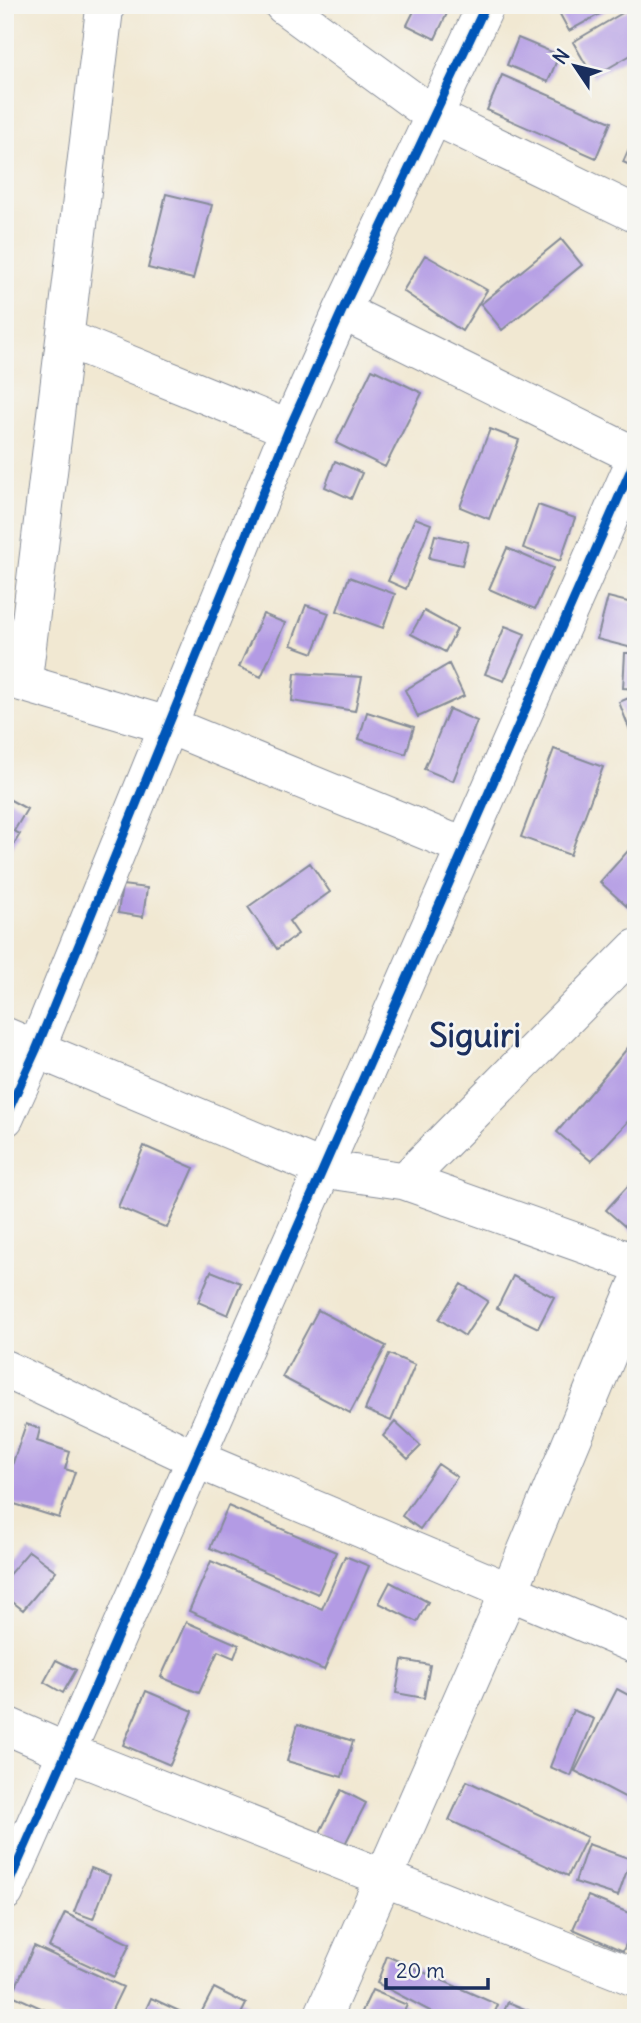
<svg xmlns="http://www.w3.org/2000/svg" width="641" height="2023" font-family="Delius,sans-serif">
<rect width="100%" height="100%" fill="#f6f6f2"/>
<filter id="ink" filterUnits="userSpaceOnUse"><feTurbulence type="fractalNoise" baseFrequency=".0143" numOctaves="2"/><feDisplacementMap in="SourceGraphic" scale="14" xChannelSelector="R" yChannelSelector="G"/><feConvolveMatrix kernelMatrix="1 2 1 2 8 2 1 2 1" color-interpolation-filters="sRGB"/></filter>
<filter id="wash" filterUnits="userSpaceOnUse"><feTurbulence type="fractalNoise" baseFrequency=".00686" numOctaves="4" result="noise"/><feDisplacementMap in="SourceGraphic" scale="28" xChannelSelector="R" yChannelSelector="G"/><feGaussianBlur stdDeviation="1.57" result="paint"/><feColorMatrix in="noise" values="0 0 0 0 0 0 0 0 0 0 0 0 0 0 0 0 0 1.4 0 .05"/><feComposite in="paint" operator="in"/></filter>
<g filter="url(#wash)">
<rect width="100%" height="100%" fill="#f1e8d2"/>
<g id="blocks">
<!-- building -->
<path fill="#b39be4" d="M417,5h34l-16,34 -28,-14z
M555,5h61l-47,26z
M636,5v47l-43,25 -20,-35z
M518,38l41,17 -11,27 -41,-17z
M502,75l109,47 -15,36 -109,-48z
M636,133v35l-13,-6z
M166,194l46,11 -19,74 -45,-11z
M561,239l21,26 -80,65 -21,-26z
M425,255l62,35 -25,41 -59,-40z
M372,369l50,24 -37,74 -49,-24z
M490,429l29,11 -30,79 -29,-12z
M335,461l27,12 -11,26 -26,-12z
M538,505l37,13 -15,43 -37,-13z
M415,518l16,6 -25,65 -18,-8z
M435,535l33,7 -6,23 -33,-7z
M507,548l46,20 -18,41 -46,-20z
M349,577l46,17 -12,34 -46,-17z
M608,597l28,7v45l-39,-10z
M306,605l23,8 -16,40 -22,-8z
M424,611l33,18 -12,23 -34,-18z
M263,614l22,9 -24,54 -22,-10z
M505,626l20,8 -21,47 -19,-7z
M625,653h11v36l-13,-1z
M449,664l15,32 -46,21 -13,-27z
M295,673l67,4 -7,34 -63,-10z
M636,695v51l-17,-44z
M449,709l28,12 -24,60 -29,-12z
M367,712l47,15 -8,27 -47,-15z
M554,749l49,18 -33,88 -49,-18z
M5,797l22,12 -13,22 6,3 -15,25z
M636,842v65l-4,4 -32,-29z
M310,863l20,29 -41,29 9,13 -21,15 -29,-42z
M122,885l25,3 -4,29 -25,-4z
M636,1038v75l-45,48 -34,-29z
M144,1146l50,22 -27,60 -49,-21z
M636,1177v59l-30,-26z
M211,1271l30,12 -13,32 -30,-13z
M513,1276l41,21 -16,31 -41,-20z
M461,1284l27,17 -23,35 -26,-17z
M318,1310l68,36 -36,67 -68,-36z
M389,1354l26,11 -24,56 -26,-11z
M395,1422l26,24 -13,13 -25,-23z
M26,1424l14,5 -3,12 33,11 -5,17 10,3 -16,46 -54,-17v-15z
M438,1464l19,13 -37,52 -18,-13z
M228,1506l108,46 -18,42 -108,-46z
M29,1551l27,20 -33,39 -18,-14v-17z
M345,1556l24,10 -45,104 -135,-59 22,-50 111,48z
M390,1582l38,20 -11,20 -38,-19z
M186,1622l53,23 -5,13 -16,-7 -19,42 -38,-16z
M56,1660l20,10 -13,23 -19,-11z
M402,1660l28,5 -6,33 -28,-5z
M617,1689l19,10v95l-4,7 -57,-30z
M146,1691l47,20 -23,54 -47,-20z
M573,1710l21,9 -23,57 -21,-9z
M298,1724l55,17 -11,36 -55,-16z
M467,1781l120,56 -19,39 -119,-56z
M341,1790l25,13 -22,43 -25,-12z
M588,1844l43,15 -13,37 -43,-14z
M91,1868l19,7 -17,44 -19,-7z
M588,1896l48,20v5l-13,30 -50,-22z
M65,1913l65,31 -16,33 -65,-30z
M34,1946l89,41 -15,31h-45l-51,-23z
M387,1956l111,49 -6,13h-49l-66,-35z
M214,1988l32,16 -7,14h-34l-5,-3z
M372,1990l35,15 -6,13h-42z
M151,1998l43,20h-52z
M508,2002l38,16h-45z"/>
</g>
</g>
<g filter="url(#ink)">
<use href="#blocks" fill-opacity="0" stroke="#868c98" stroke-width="2"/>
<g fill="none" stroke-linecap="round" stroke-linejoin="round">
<!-- street casing -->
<g stroke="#868c98" stroke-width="39">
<path id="street" d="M283,5l151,111 202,98
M342,311l294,145
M65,338l224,91
M5,675l18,8 147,43 295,121
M23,683l82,-678
M5,1036l318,133 82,12 231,82
M5,1118l31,-68 253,-621 53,-118 144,-306
M405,1181l231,-233
M5,1369l191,90 440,186
M5,1725l62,27 569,226
M5,1892l631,-1434
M322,2018l187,-426 127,-305"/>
</g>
<!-- street -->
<use href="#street" stroke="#fff" stroke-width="37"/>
<!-- cycleway casing -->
<g stroke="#f6f6f2" stroke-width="13">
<path id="cycleway" d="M5,1118l31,-68 253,-621 53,-118 144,-306
M5,1892l631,-1434"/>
</g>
<!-- cycleway -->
<use href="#cycleway" stroke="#0057b8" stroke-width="9"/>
</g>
</g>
<g text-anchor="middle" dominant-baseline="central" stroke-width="5" stroke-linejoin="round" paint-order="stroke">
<!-- town labels -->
<g font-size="33" font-weight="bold" fill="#1b2f5e" stroke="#f6f6f2">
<text x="475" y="1035">Siguiri</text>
</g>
</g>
<!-- margin -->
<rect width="641" height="2023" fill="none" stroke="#f6f6f2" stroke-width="28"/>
<!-- north arrow -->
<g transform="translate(575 66) rotate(305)" stroke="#f6f6f2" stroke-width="5" paint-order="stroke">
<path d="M0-5L12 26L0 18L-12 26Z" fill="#1b2f5e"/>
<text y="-10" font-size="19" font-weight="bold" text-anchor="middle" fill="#1b2f5e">N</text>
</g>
<!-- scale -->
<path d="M386 1978v10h102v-10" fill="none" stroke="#1b2f5e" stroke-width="3.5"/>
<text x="396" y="1978" font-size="21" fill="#1b2f5e" stroke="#f6f6f2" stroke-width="5" paint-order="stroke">20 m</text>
</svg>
